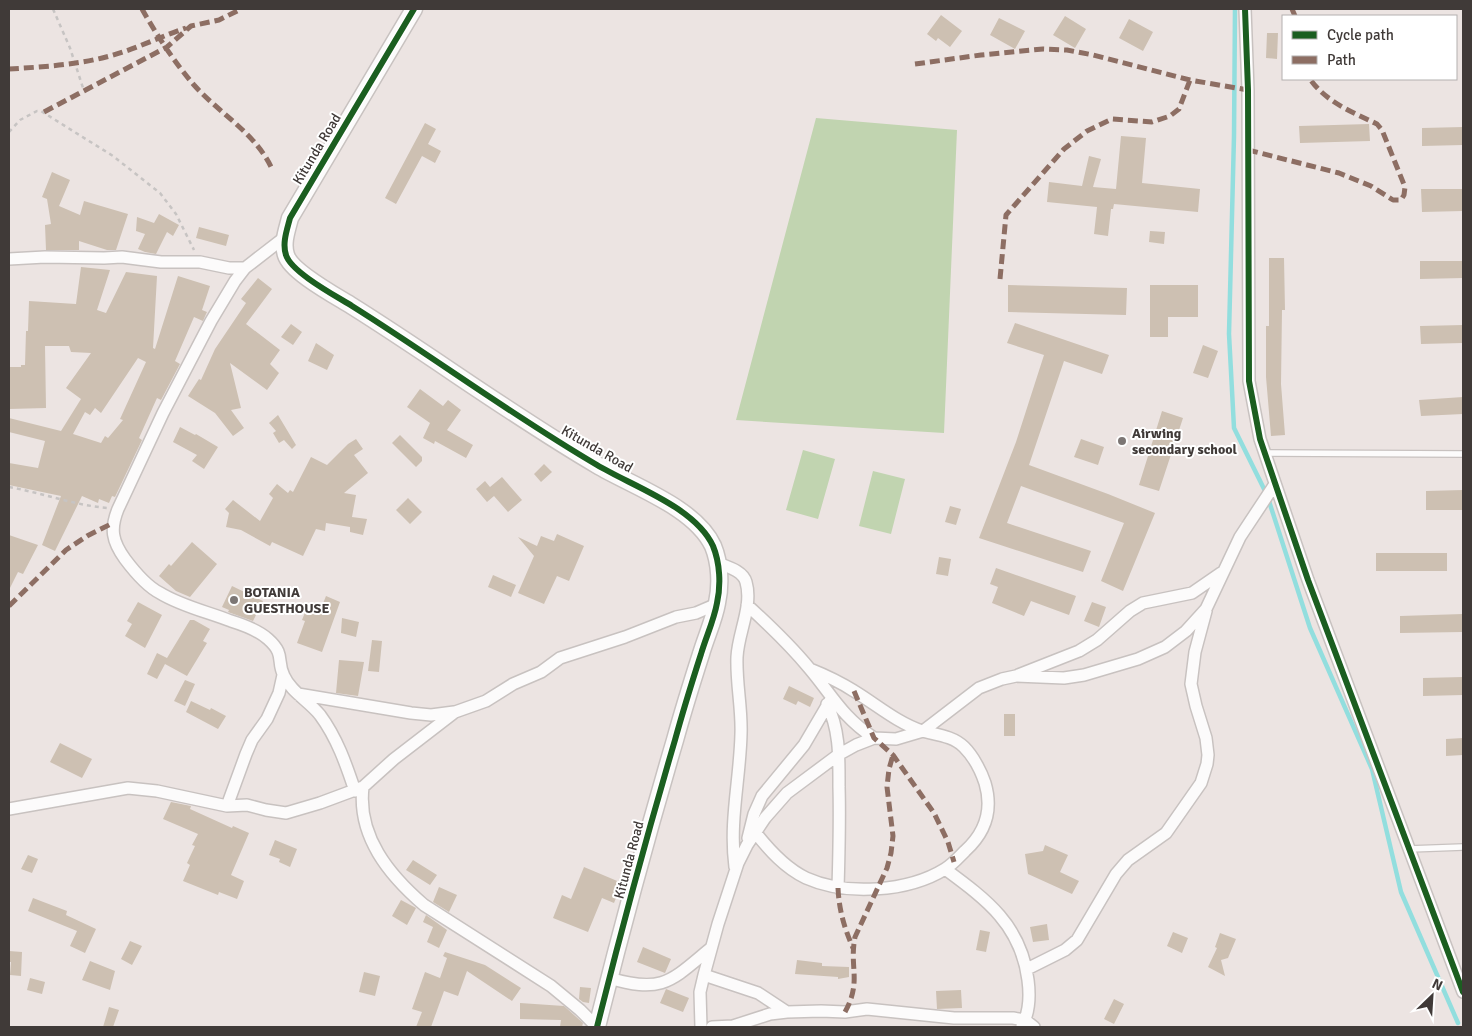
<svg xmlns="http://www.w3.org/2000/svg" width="1472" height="1036" font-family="Signika,sans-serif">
<rect width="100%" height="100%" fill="#ece4e2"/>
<!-- green -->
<path fill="#c1d4b0" d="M816,118l141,12 -13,303 -208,-13z
M803,450l32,9 -17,60 -32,-9z
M873,471l32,8 -14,55 -32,-8z"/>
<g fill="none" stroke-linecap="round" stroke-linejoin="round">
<!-- stream -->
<path stroke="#92dede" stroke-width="4.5" d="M1235,9l-1,127 -5,198 5,94 33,67 43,133 62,141 29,123 57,131"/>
</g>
<!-- building -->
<path fill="#cdc0b2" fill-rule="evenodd" d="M941,15l21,16 -12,16 -12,-9 -2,3 -9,-7z
M1065,16l21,13 -11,19 -22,-13z
M999,18l26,13 -10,18 -25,-14z
M1129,19l24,13 -10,19 -24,-13z
M1267,33h11l-1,26 -11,-1z
M425,123l11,6 -8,15 13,7 -6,12 -13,-7 -26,48 -11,-6z
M1369,124l1,17 -70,2 -1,-17z
M1463,127v18l-41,1v-18z
M1121,136l25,2 -4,45 58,6 -2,23 -84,-8 -1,5h-2l-3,27 -14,-2 3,-27 -50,-5 2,-20 33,4 7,-30 12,3 -8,28 23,2z
M52,172l18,8 -11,26 21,9 4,-14 44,13 -12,36h-9l-28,-9v9h-33l-1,-25 6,-1 -4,-25 -5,-2z
M1421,189h42v22l-41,1z
M159,214l20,11 -6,11 -6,-4 -11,22 -11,-2 -7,-3 7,-15 -9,-3 1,-14 17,6z
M199,227l30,8 -3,11 -30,-8z
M1150,231l15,1 -1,12 -15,-2z
M1269,258h15l1,52h-3l-1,74 4,51 -14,1 -5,-59v-51h3z
M1420,261h43v17l-43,1z
M81,267l29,3 -13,40 9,3 20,-41 31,4 -4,72 2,1 23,-73 32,10 -8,24 5,2 -1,2 -3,7 -9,-4 -19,44 5,3 -19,36 -4,-2 -18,40 3,2 -27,57 -3,-1 -3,7 -10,-4 -1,4 -16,-7 -27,55 -13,-6 19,-49 -52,-11v-22l29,5 7,-27 -36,-9v-14l52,13 20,-32 -15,-11 25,-35 -20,-1 -2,-6h-24l1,62 -37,1v-42h12v-2h4l1,-34h2l1,-30 47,3zM138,358l8,4 -26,57 3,1 -15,18 -3,-2 -4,7 -28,-9 12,-22 5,3 5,-7 6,5z
M258,278l14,11 -26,35 34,26 -10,14 9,9 -12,17 -37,-27 11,45 -10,2 13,18 -11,8 -18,-23 -27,-17 11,-17 2,1 14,-31 31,-46 -5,-4z
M1008,285l119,3 -1,27 -118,-3z
M1150,285h48v32h-30v20h-18z
M1015,323l94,32 -7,19 -38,-13 -35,104 79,29 47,19 -32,78 -22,-10 23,-58 -103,-37 -14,37 84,28 -8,21 -104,-34 37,-96 28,-87 -37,-12z
M291,324l11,8 -9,13 -12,-8z
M1463,325v18l-42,1 -1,-18z
M316,343l18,12 -7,15 -19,-9z
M1203,345l15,6 -10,27 -15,-5z
M420,389l23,17 5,-6 13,10 -14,20 26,15 -7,13 -31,-17 -1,3 -11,-6 7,-15 -23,-16z
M1463,397v17l-42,2 -2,-16z
M1162,411l21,7 -24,73 -20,-6z
M278,415l18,30 -4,4 -8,-9 -5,3 -6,-10 3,-2 -7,-8z
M180,427l15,8 1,-1 22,13 -14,22 -12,-8 5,-6 -24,-13z
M400,435l22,22v4l-6,6 -24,-24z
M356,439l7,10 -9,6 14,18 -24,20 12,2 -4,22 15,2 -4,16 -13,-3v-5l-24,-4 -1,8 -9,-2 -13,27 -31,-14 -2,4 -29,-16 -15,-3 3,-14 -4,-4 8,-9 27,21 13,-23 -4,-4 8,-10 11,9 2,-3 3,2 18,-35 16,8 21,-21z
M1081,439l23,8 -6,18 -24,-8z
M544,464l8,8 -11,10 -7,-8z
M502,477l20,23 -14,12 -14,-16 -7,6 -11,-13 9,-8 5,6z
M1463,490v20h-37v-19z
M408,498l14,14 -12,12 -14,-14z
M950,506l11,3 -5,16 -11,-3z
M557,534l27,12 -15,35 -12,-5 -13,28 -26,-11 16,-37 -16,-19 19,9 4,-10 13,5z
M9,535l29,10 -15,29 -5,-2 -9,18z
M192,542l25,22 -27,33 -14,-6 -17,-15 10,-12 2,2z
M1376,553h71v18h-71z
M939,557l12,2 -3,17 -12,-2z
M996,568l80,28 -7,19 -38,-14 -7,15 -32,-13 6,-16 -8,-3z
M493,575l23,10 -5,12 -23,-10z
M232,586l31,15 -10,20 -25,-9 1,-2 -7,-3z
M326,596l14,6 -18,50 -25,-9 8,-22 -3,-1 6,-15 12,6z
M138,602l24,13 -17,33 -20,-12 7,-12 -5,-3z
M1092,602l14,5 -7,20 -15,-6z
M1463,614v18l-63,1v-17z
M342,618l17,4 -3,15 -15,-4z
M190,620h4l16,9 -7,12 4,2 -20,33 -22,-12 -8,15 -10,-5 10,-21 10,5z
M372,640l10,1 -3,31 -11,-1z
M339,660l25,2 -6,34 -22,-3z
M1463,677v18l-40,1v-18z
M185,680l10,4 -10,22 -11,-5z
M789,686l25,12 -4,9 -12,-6 -2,4 -13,-6z
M191,701l19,9 1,-2 15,8 -8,13 -32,-17z
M1004,714h11v22h-11z
M1463,738v17l-17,1v-17z
M60,743l32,16 -10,19 -32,-16z
M171,802l20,4 -1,3 42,19 1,-2 16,7 -18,42 13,6 -7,18 -18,-7 -1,3 -35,-14 7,-16 -3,-2 8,-17 -3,-1 6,-11 -35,-15z
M275,840l22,9 -7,18 -11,-5 1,-3 -11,-4z
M1045,845l23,10 -8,17 19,9 -7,13 -44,-20 -3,-20 18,-3z
M28,855l10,4 -6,14 -11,-4z
M413,860l24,15 -7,10 -24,-15z
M584,867l38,16 -8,20 -12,-5 -14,34 -35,-14 9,-23 9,4z
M439,887l18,8 -8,17 -16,-10z
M33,898l34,13 -1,4 30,14 -11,24 -15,-7 7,-15 -49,-20z
M401,900l15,8 -9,17 -15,-9z
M426,915l21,15 -8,18 -12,-6 6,-15 -10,-5z
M1047,924l2,16 -16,2 -3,-15z
M980,930l10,2 -4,20 -10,-2z
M1173,932l15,6 -6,15 -15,-7z
M1220,933l16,6 -8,19 -7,2 4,16 -17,-9 9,-19 -2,-1z
M130,941l12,5 -10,19 -11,-6z
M643,947l28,12 -6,14 -28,-11z
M9,951l13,1 -1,24 -11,-1 1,-13h-2z
M445,952l40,13 36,23 -9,13 -45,-30 -9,25 -14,-5 -13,36h-15l6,-15 -10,-3 13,-37 15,6 7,-20 -4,-2z
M797,960l25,3v3l27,1v10l-11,2v-2l-43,-3z
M90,961l25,10 -5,19 -28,-10z
M364,972l16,4 -5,20 -16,-4z
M30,978l15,4 -3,12 -15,-4z
M580,987l11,1 -2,15 -6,-1 -4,-3z
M666,989l23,9 -6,14 -23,-9z
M961,990l1,18 -25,1 -1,-18z
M1114,999l10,5 -10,20 -10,-5z
M520,1003l44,3 19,17 -1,4h-22l1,-7 -41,-1z
M109,1007l10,3 -6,17h-10z"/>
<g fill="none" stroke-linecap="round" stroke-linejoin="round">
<!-- lane casing -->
<g stroke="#c8c2c0" stroke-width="8">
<path id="lane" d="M1264,453l199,1
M1409,849l54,-2"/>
</g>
<!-- street casing -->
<g stroke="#c8c2c0" stroke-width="14">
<path id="street" d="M1245,9l3,81 1,291 11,58 48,141 155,412
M285,237l-40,31 -10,13 -24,40 -48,92 -45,96c-8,20 -6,32 7,50 9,12 21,27 35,34 21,13 48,19 71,28 13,4 27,9 37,18 18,16 8,22 16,37 7,16 25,25 36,39 17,23 26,49 35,76
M9,259l36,-2 59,1 18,-1 39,5h39l29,6h16
M718,563c10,4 25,8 28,19 7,24 -8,51 -9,75 -1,26 5,51 4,77 -1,45 -12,87 -6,133
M747,605c22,20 43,40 62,63 23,27 33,49 65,70
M1018,675l61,-24 18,-11 33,-29 13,-8 49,-10 29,-20
M298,694l113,19 20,2 23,-3
M827,704c13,26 12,54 12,83 1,33 0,67 -1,101
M363,787c-6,49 26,88 61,118l127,81 29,24 17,17
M227,806l19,-52 6,-14 15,-21 12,-26 4,-18
M9,809l119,-21 29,3 70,15 20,-1 19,5 20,3 34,-10 43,-16 31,-28 61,-47 31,-11 27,-17 28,-12 19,-14 65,-21 51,-20 20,-4 21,-9
M755,832c14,18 30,36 51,46 40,18 102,14 139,-9 8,-5 14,-12 20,-18 21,-19 28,-41 20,-68 -4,-12 -12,-27 -21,-36 -11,-11 -27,-12 -42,-16 -26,-9 -45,-26 -68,-40 -14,-9 -29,-16 -44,-22
M748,838l6,-24 8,-18 42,-51 27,-46
M945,869c42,31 76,56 83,111 2,15 1,33 -6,46
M1027,969l38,-19 12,-10 39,-66 12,-14 38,-27 35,-50 6,-19 1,-9 -2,-17 -10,-32 -5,-22 4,-32 11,-41
M704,975l54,18 29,19
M609,978c54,16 62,3 102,-30
M701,1027l-1,-35 4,-17 14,-51 20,-61 9,-18 18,-27 22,-25 51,-38 18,-10 18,-7 22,1 27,-8 56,-43 23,-9 14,-3 48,2 20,-3 54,-16 27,-12 21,-16 20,-22 34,-72 35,-53
M712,1027l21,-1 37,-12 17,-2 34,-1 24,1 22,-3 87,9h59l12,2 9,7"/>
</g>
<!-- secondary casing -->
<g stroke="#c8c2c0" stroke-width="19">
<path id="secondary" d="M414,9l-124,209c-3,12 -8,25 -4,37 5,17 50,41 66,51 83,52 161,110 245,159 35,21 98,42 116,81 7,17 8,39 4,57 -3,17 -11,34 -16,51 -9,28 -18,57 -26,86 -28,95 -54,191 -78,287"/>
</g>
<!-- path -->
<path stroke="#c7c4c3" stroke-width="2.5" stroke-dasharray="4 4" stroke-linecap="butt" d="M53,9l17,39 14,43
M9,132l11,-12 17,-9h4l72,45 47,37 16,21 18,36
M9,487c33,6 65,18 98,21"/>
<!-- lane -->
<use href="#lane" stroke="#fcfbfb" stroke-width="5.5"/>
<!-- street -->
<use href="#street" stroke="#fcfbfb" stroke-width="11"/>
<!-- secondary -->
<use href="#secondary" stroke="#fcfbfb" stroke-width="16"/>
<!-- quiet -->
<path stroke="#8d6e63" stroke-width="5" stroke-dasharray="10 5" stroke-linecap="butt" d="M142,9c14,25 33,54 52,76 27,30 63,49 79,86
M1292,9l3,7
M915,64l66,-9 62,-6 24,1 26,5 97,25 58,10
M9,69c32,-2 66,-4 97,-12 28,-7 53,-20 80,-29
M44,112l123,-65 24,-21 28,-6 22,-11
M1248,150l91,23 32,13 22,14h8l3,-5 1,-8 -23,-57 -5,-6c-25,-12 -51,-22 -67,-45
M1000,279l6,-64 58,-66 23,-18 25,-12 40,3 18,-6 9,-7 11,-29
M9,606l57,-56 21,-14 26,-13
M854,691l20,47 19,17 41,58 14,29 6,20
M838,888c1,22 6,39 15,60
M845,1012c17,-31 4,-44 10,-75l32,-69 4,-15 2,-17 -6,-49 2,-18 4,-14"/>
<!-- cycleway casing -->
<g stroke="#fff" stroke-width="9">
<path id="cycleway" d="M414,9l-124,209c-3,12 -8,25 -4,37 5,17 50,41 66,51 83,52 161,110 245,159 35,21 98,42 116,81 7,17 8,39 4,57 -3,17 -11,34 -16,51 -9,28 -18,57 -26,86 -28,95 -54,191 -78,287
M1245,9l3,81 1,291 11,58 48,141 155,412"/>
</g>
<!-- cycleway -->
<use href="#cycleway" stroke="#1b5e20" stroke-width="6"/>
</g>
<!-- markers -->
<g fill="#7c7674" stroke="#fff" stroke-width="2">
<circle cx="1122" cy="441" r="5"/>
<circle cx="234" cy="600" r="5"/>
</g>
<g text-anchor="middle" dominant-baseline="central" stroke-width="4" stroke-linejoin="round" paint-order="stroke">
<!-- street labels -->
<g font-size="14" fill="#403a38" stroke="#fff">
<text transform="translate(317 149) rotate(-59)">Kitunda Road</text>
<text transform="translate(597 449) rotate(30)">Kitunda Road</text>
<text transform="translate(629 860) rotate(-75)">Kitunda Road</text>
</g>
<!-- poi labels -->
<g font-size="14" font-weight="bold" fill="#403a38" stroke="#fff" text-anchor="start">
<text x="1132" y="433">Airwing<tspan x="1132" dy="16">secondary school</tspan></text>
<text x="244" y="592">BOTANIA<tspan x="244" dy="16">GUESTHOUSE</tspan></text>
</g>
</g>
<!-- border -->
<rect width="1472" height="1036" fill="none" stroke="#403a38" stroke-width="20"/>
<!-- legend -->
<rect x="1282" y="15" width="175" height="65" fill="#ffffff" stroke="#b3b0af"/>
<rect x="1292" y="31" width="25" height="8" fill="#1b5e20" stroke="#b3b0af"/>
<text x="1327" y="40" font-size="15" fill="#403a38">Cycle path</text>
<rect x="1292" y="56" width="25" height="8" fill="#8d6e63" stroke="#b3b0af"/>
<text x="1327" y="65" font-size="15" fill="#403a38">Path</text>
<!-- north arrow -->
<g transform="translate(1432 996) rotate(25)" stroke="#ffffff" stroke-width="4" paint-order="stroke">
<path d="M0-4L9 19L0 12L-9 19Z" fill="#403a38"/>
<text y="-8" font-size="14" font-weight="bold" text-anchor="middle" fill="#403a38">N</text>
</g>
</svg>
